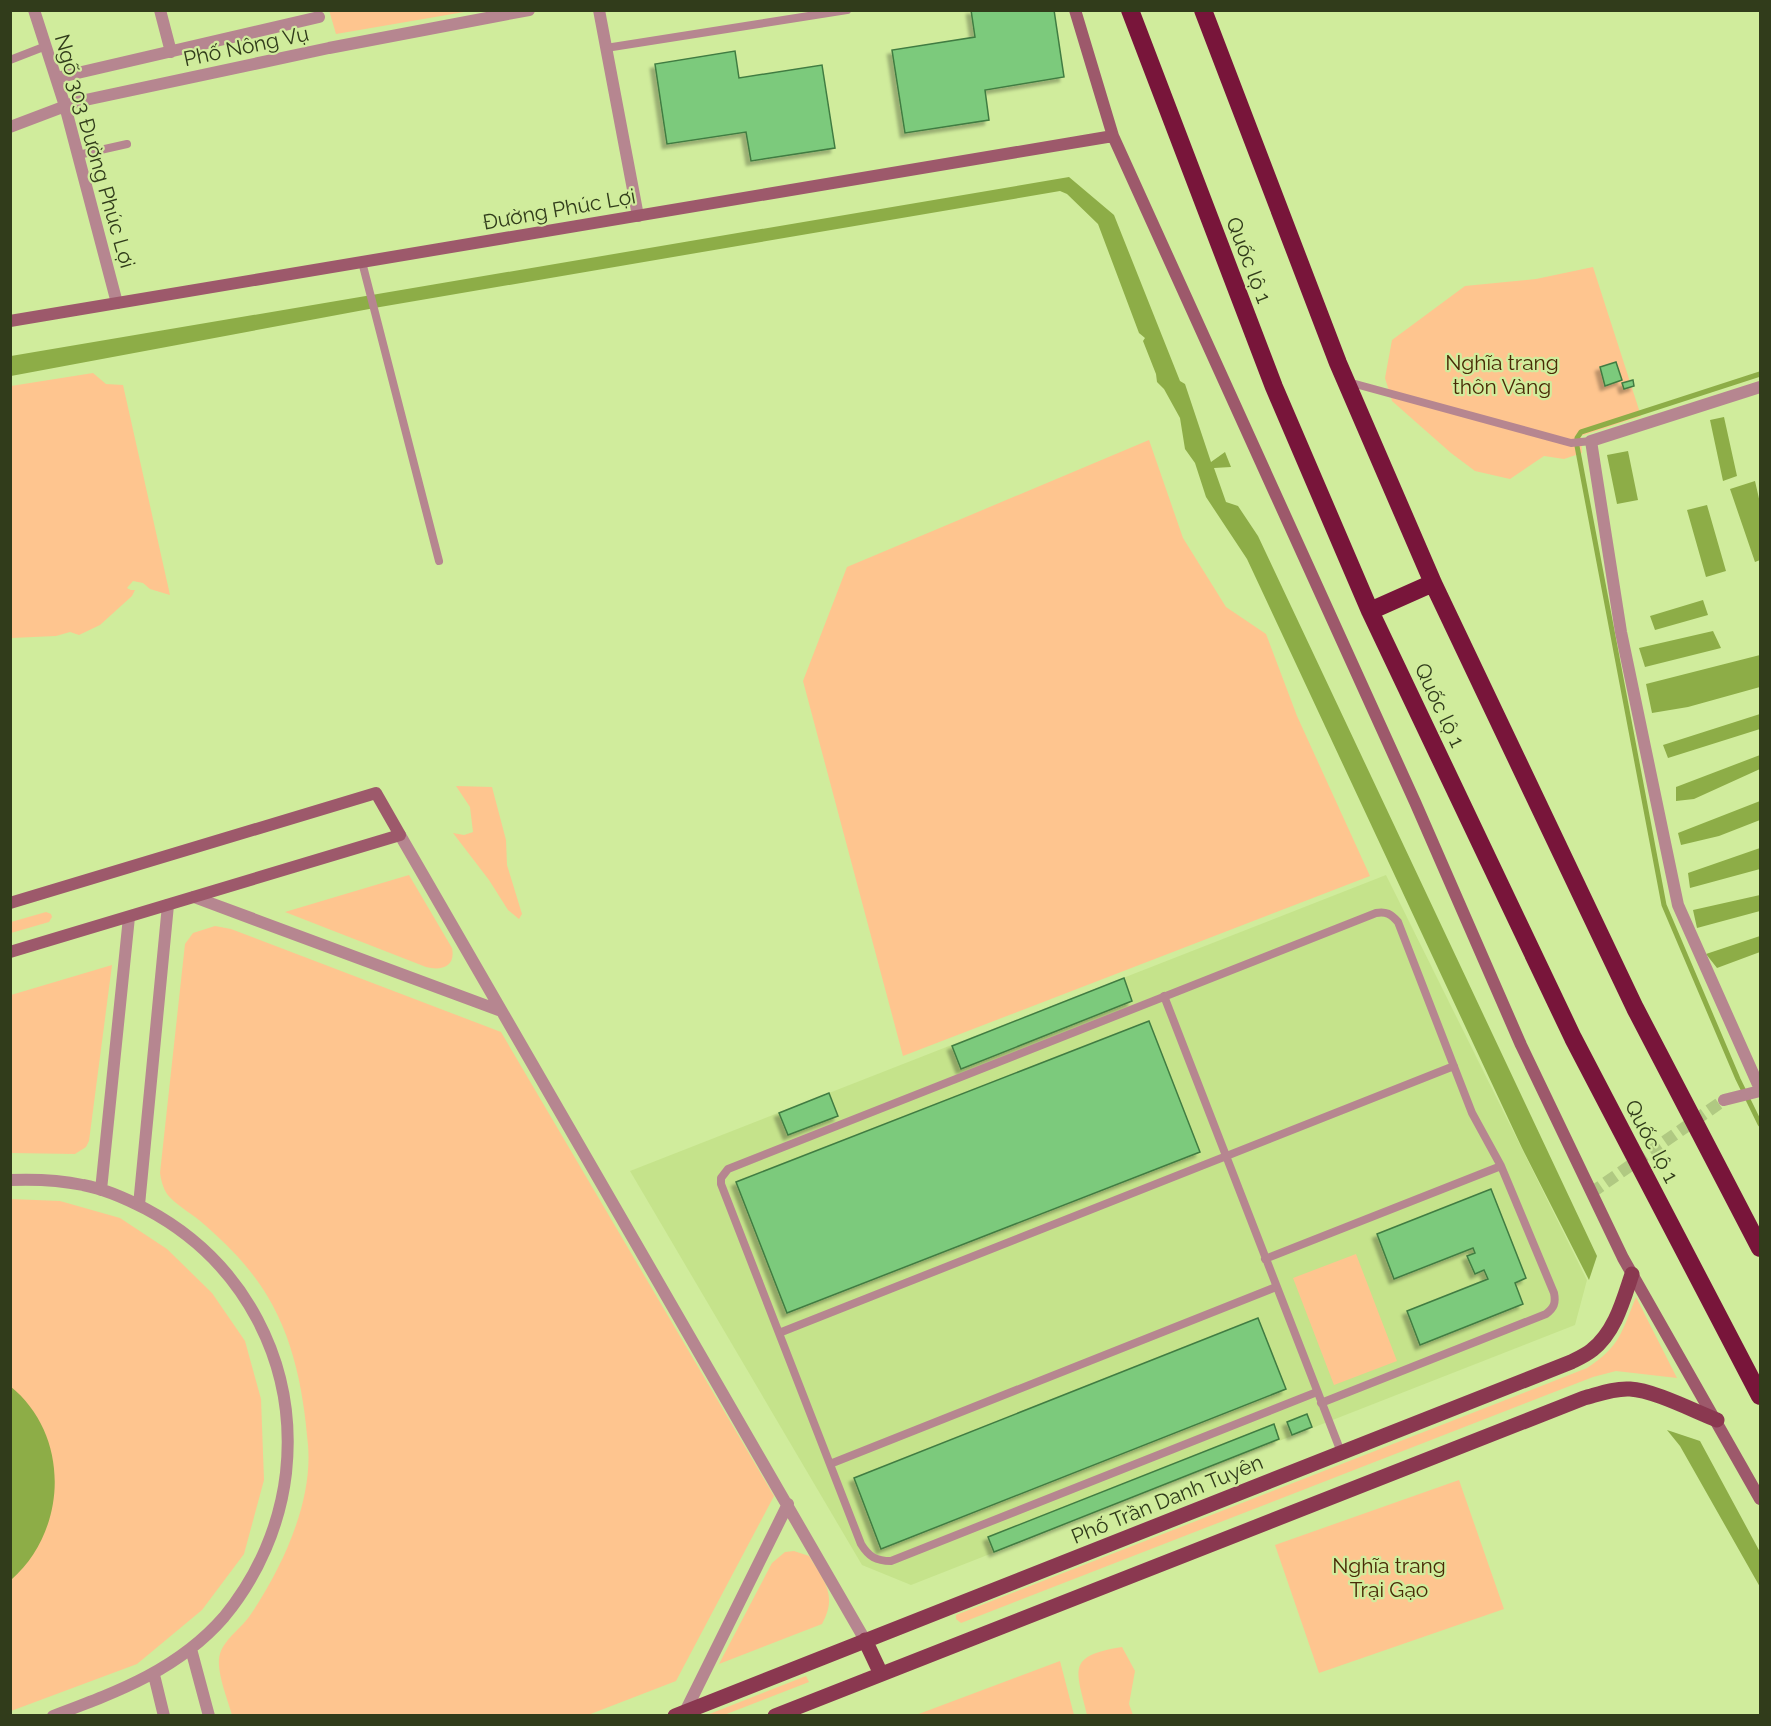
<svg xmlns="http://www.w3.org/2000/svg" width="1771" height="1726" font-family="Raleway,sans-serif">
<defs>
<filter id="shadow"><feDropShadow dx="-4.5" dy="4.5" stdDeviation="1.5" flood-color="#0004"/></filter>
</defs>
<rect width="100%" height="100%" fill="#d0ec9c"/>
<!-- built -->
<path fill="#c5e38b" d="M1386,875l201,405 -12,45 -664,260 -49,-20 -232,-394z"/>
<!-- green -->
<path fill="#fec58f" d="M329,10l141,1 -134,23z
M1593,267l48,149 -60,20 1,17 -18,6 -20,-3 -34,23 -35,-8 -24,-18 -59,-52 -7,-23 7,-38 73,-54 71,-7z
M93,373l13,11 17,1 47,210 -20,-6 -7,-6 -10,-2 -6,7 4,2h4l-3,6 -32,29 -21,10 -9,-3 -14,4 -45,2v-252z
M1149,440l34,98 43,69 40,27 31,82 73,160 -467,180 -100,-375 44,-114z
M456,786l36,1 14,53 1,25 15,49 -3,5 -11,-9 -19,-30 -36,-47 11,2 9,-3 -3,-25z
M409,875l43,73c4,19 -11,23 -26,19l-141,-55z
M46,912l5,2 1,3 -3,5 -38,11v-11z
M215,926l16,3 270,103 273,464 -98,185 -88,34h-356c-4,-15 -17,-46 -12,-61 5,-16 22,-26 31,-40 31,-46 62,-112 57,-169 -5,-61 -17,-121 -55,-170 -16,-21 -34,-38 -54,-55 -10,-8 -24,-16 -32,-26 -4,-6 -6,-14 -7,-21l25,-229 8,-11z
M112,965l-23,176 -3,6 -11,7 -64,-1v-158z
M11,1199l49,2 60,17 47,31 45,44 33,48 16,58 3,81 -20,74 -42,56 -65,54 -126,47z
M1356,1254l41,107 -63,24 -41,-107z
M1636,1297l41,81 -61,-7 -23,6 -632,246 -5,-4v-4l631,-247c33,-21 35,-37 49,-71z
M1459,1480l45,129 -185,64 -44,-128z
M794,1551l15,5c15,25 29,39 13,68l-103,40 53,-101 13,-11z
M1122,1647l13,24 -6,33 4,11h-46c-11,-46 -21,-59 35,-68z
M1060,1661l14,54h-158z
M806,1676l3,6 -85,33h-17z"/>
<!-- water -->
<path fill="#8dad47" d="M1069,177l45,38 66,166 5,3 26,78 14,-10 6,15 -17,1 12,34 12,4 20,30 339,720 -8,24 -67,-132 -275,-589 -41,-62 -11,-34 -10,-14 -5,-31 -16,-29 -7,-7 -1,-8 -13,-33 2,-3 -6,-5 -41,-109 -31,-30 -7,-3 -680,116 -369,69v-20z
M1724,417l13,59 -14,5 -13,-61z
M1628,451l10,49 -21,4 -10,-49z
M1755,481l5,22v57l-5,2 -25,-73z
M1707,505l19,66 -20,6 -19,-67z
M1703,600l5,15 -53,15 -5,-14z
M1713,631l8,17 -76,19 -6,-19z
M1760,655v32l-72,20 -36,6 -6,-29z
M1760,714v15l-92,29 -5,-13z
M1760,755v14l-66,30 -18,2v-14z
M1760,801v19l-41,16 -38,9 -3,-12z
M1760,848v21l-70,19 -2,-15z
M1760,895v16l-63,17 -4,-18z
M1760,936v16l-43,16 -11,-14z
M10,1386c61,49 58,144 1,194z
M1667,1430l33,11 60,111v35l-80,-141z"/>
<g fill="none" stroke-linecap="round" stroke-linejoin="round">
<!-- stream -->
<path stroke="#8dad47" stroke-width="5" d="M1760,374l-179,58 -4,6v8l87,459 74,174 22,45"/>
</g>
<!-- building -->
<path fill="#7bca7b" stroke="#417c42" stroke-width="1.5" filter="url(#shadow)" d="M971,10h83l10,67 -79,13 4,30 -84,13 -13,-83 83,-13z
M735,51l4,27 83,-13 13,83 -84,13 -5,-29 -79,12 -12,-80z
M1616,362l6,18 -17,6 -5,-19z
M1633,380l1,6 -10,3 -2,-6z
M1124,978l8,23 -171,68 -9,-23z
M1149,1021l51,131 -413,161 -51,-131z
M829,1093l9,23 -50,19 -9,-22z
M1491,1189l35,89 -11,5 8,21 -103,41 -13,-34 81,-32 -4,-9 -9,4 -8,-18 8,-3 -2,-5 -79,31 -17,-45z
M1258,1318l28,71 -405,160 -27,-71z
M1307,1414l5,13 -20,8 -5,-13z
M1274,1424l5,15 -285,113 -6,-15z"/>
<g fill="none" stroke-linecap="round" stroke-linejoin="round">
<!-- street-tunnel -->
<path stroke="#b0c982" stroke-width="12" stroke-dasharray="12 6" stroke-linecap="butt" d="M1591,1193l133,-93"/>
<!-- lane -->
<path stroke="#b68690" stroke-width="8" d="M606,48l241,-38
M10,60l36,-14
M78,155l49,-11
M362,262l77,299
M1348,382l223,61 20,-2
M1164,996l177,456
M1265,1259l236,-93
M779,1333l675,-267
M1317,1392l-426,169c-15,0 -22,-4 -30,-17l-140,-360v-6l7,-9 648,-256c10,-2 15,1 22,9l74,191 29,53 53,127c2,10 0,15 -8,21l-225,89
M830,1464l446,-177"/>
<!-- street -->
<path stroke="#b68690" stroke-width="12" d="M34,10l31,96 52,197
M160,10l11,42
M599,10l39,206
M56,78l263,-61
M10,127l66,-25 253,-54 200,-38
M1760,387l-169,54 30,191 57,273 82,184
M400,835l465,805
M194,897l307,114
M1724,1100l36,-9
M10,1180c25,-1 49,0 73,5 22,4 44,14 63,24 98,52 152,154 140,264 -6,52 -28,103 -62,144 -46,53 -107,75 -171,99
M101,1190l28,-273
M139,1205l29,-300
M191,1649l18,67
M154,1675l10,41
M685,1712l103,-208"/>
<!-- secondary -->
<path stroke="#9d596b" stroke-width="12" d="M1075,10l38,126 302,666 106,243 102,213 137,241
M10,321l1103,-185
M10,903l366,-110 24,42 -390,117"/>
<!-- primary -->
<path stroke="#8a3850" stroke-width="15" d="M865,1640l16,34
M675,1716l896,-354c6,-3 15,-7 21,-12 23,-18 31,-49 40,-76
M775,1716l809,-318c15,-4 30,-10 46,-9 23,1 64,22 87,31"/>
<!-- highway -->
<path stroke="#78153a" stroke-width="18" d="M1130,10l144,377 96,224 203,427 187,358
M1203,10l135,353 95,220 202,425 125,240
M1370,611l63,-28"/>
</g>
<g text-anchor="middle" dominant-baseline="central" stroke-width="4.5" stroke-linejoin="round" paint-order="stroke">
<!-- street labels -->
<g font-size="21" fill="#313c1b" stroke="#d0ec9c">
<text transform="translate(246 46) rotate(-12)">Phố Nông Vụ</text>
<text transform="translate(95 151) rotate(74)">Ngõ 303 Đường Phúc Lợi</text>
<text transform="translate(559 209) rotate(-10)">Đường Phúc Lợi</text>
<text transform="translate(1249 260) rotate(69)">Quốc lộ 1</text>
<text transform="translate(1440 705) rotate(65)">Quốc lộ 1</text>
<text transform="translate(1652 1141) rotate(62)">Quốc lộ 1</text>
<text transform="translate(1167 1499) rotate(-22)">Phố Trần Danh Tuyên</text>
</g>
<!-- park labels -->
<g font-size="21" fill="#492a06" stroke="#d0ec9c">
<text x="1502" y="362">Nghĩa trang<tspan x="1502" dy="24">thôn Vàng</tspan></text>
<text x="1389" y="1565">Nghĩa trang<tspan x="1389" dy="24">Trại Gạo</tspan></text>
</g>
</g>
<!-- border -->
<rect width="1771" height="1726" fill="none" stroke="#313c1b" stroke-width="24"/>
</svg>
